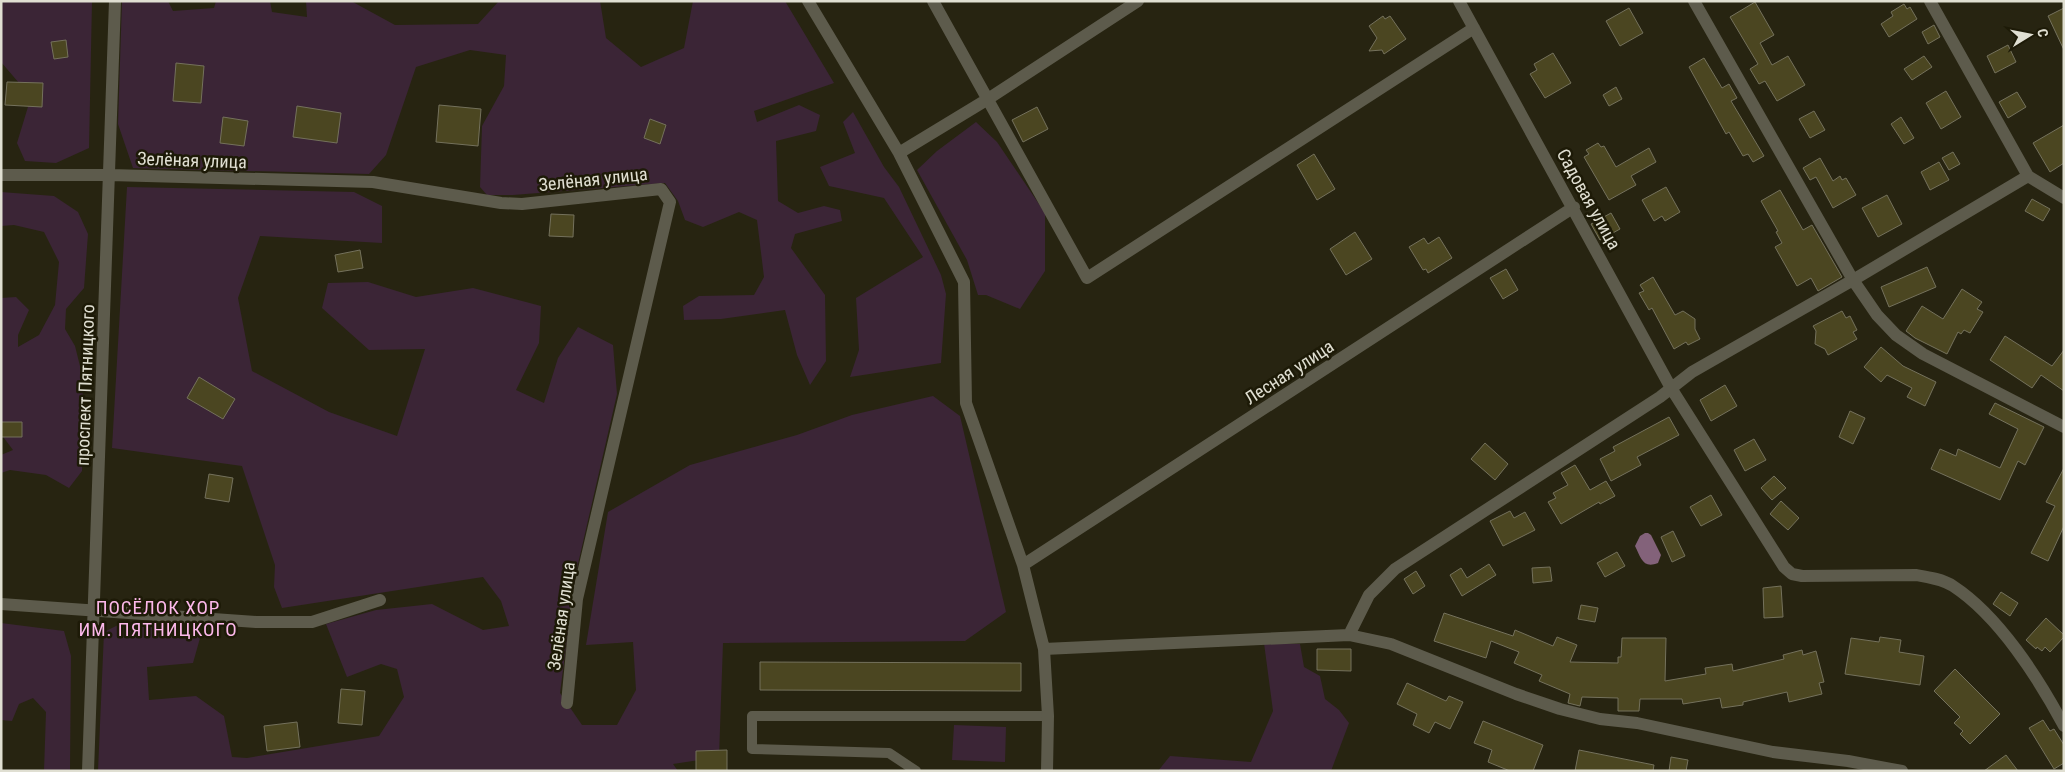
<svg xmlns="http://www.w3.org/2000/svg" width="2065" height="772" font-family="'Roboto Condensed',sans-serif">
<rect width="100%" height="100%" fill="#272411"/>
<!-- green -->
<path fill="#3b2536" d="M1,1h91l-3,147 -33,15 -31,-2 -8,-18 14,-46 -30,-35z
M122,1h46l5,10 41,-3 2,-7h54l2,11 35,5 -1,-16h45l44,24 83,-1 21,-23h101l6,37 35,29 43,-19 9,-47h92l49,82 -80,28 3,11 42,-17 21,10 -4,16 -40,10 2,60 20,12 26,-7 16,4 2,11 -47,13 -4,14 34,47 1,66 -16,24 -13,-30 -12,-45 -64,9 -37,1 -1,-14 16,-10 55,-1 10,-18 -7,-57 -18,-8 -36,15 -18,-7 -7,-19 -13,-18 -152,12h-26l-7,-8 2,-61 22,-40 2,-31 -36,-5 -54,17 -30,88 -17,19 -236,-6 -15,-44z
M853,112l31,55 15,20 42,88 5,19 -5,69 -91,14 9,-27 -3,-52 67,-41 -39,-59 -55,-12 -9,-19 35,-14 -12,-31z
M976,122l21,20 48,71v58l-25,38 -34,-14h-8l-11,-35 -50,-90 20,-19z
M127,187l227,5 28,14v37l-122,-7 -22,62 14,73 77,41 68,24 28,-87 -56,1 -47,-42 6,-25 40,-1 48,15 57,-9 68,18 -2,37 -23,47 28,13 14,-45 20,-31 35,18 4,49 -42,183 -15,116 22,32h35l19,-35 -3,-48 -47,3 22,-133 82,-47 107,-30 55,-20 81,-19 27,20 46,196 -41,29 -242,2 -4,114 -46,7 5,7h-580l6,-139 14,-7 84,6 -9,32 -46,4 2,33 47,-4 28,20 8,41 15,1 132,-22 25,-39 -7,-28 -16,-5 -34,13 -21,-53 50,-14 56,-6 51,26 26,-4 -8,-25 -18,-24 -201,31 -8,-21 1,-22 -33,-99 -130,-18z
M1,192l53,4 24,16 10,22 -4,54 -18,21 -1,20 10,17 8,32 -1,93 -13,17 -23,-13 -36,-5 -9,3v-18l12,-5 -12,-16v-136l15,-1 13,13 -11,25v12l21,-12 16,-30 4,-43 -15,-30 -30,-7 -13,1z
M1,623l63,8 7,25 -1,115h-26l2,-59 -13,-14 -14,6 -7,17 -11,-1z
M1264,643l36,1 4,23 16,9 5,23 14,11 10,13 -18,48h-173l12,-15 81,6 22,-51z
M954,725l52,2 -1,35 -53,-2z"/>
<!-- water -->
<path fill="#83627a" d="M1645,533h3l3,2 10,20 -3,8c-15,6 -17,-5 -23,-17l5,-10z"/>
<!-- building -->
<path fill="#4b4621" stroke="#74715c" d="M1755,2l19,33 -14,8 12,22 16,-9 17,29 -28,16 -12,-20 -6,3 -9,-15 8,-5 -28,-47z
M1904,4l3,5 3,-2 7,12 -28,18 -8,-13 12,-8 -2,-4z
M1629,8l14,25 -23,13 -14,-25z
M2064,8v42l-16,-34z
M1383,16l2,3 5,-3 16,23 -22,15 -2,-4 -13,1 8,-13 -8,-12z
M1934,25l6,12 -12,7 -6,-12z
M66,40l2,17 -14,2 -3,-17z
M2008,45l8,17 -21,11 -8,-17z
M1553,53l18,30 -26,15 -15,-24 7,-4 -3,-6z
M1924,56l8,11 -20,13 -8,-11z
M1704,58l18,30 7,-4 8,14 -6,3 33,55 -11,6 -5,-8 -5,2 -14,-24 -3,2 -37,-67z
M176,63l28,3 -3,37 -28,-2z
M7,82l36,1 -1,24 -37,-2z
M1616,87l6,12 -13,7 -6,-11z
M1946,91l15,26 -20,12 -15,-26z
M2017,92l9,15 -18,11 -9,-16z
M439,105l42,4 -3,37 -42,-4z
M297,106l44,7 -4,30 -44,-6z
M1037,107l11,22 -25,13 -11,-22z
M1814,111l11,19 -15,8 -11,-19z
M223,117l25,4 -4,25 -24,-3z
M1901,117l13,21 -10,6 -13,-20z
M650,119l16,6 -6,19 -16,-6z
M2064,125v38l-14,9 -17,-29z
M1598,143l3,4 3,-1 12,21 33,-19 7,14 -25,14 5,9 -27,15 -25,-43 5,-3 -3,-4z
M1953,152l7,12 -11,6 -7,-12z
M1314,154l21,35 -18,11 -20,-35z
M1820,158l13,23 7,-5 2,4 4,-2 10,17 -23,13 -17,-31 -6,3 -7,-12z
M1939,162l10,18 -19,10 -9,-18z
M1666,187l14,25 -15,9 -3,-5 -8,5 -12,-21z
M1780,190l23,40 9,-5 30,52 -24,14 -7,-13 -14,8 -22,-39 7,-4 -6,-11 2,-1 -17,-30z
M1887,195l15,29 -24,13 -16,-29z
M2032,199l18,10 -7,12 -18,-10z
M1611,213l9,16 -20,11 -9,-16z
M551,214l23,1 -1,22 -24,-1z
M1355,232l17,27 -26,16 -16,-26z
M1439,237l13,21 -24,15 -2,-4 -3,1 -14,-23 15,-9 4,6z
M360,250l3,18 -25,4 -3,-17z
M1927,267l9,20 -47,20 -8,-20z
M1506,269l12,21 -15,9 -13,-21z
M1653,277l22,38 8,-4 12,8v10l5,10 -12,6 -2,-3 -12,7 -22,-41 -3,2 -10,-17 5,-2 -4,-6z
M1962,289l20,13 -5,7 6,3 -13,21 -6,-3 -3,4 -3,-2 -11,22 -32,-16 -9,-7 16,-25 21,13z
M1842,311l4,7 4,-2 7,14 -4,2 4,7 -29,16 -3,-6 -10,-5 1,-13 -3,-5z
M2005,336l47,30 12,-16v41l-23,-16 -9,13 -42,-28z
M1881,347l22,19 33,16 -11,24 -18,-9 5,-9 -25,-13 -6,7 -17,-15z
M199,377l36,22 -12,20 -36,-21z
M1725,385l12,21 -26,15 -11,-21z
M1995,403l49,24 -19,38 -7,-4 -18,39 -69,-31 9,-20 16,7 2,-7 42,19 18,-39 -29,-15z
M1850,411l15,7 -12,26 -14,-7z
M1669,417l10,18 -42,22 4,8 -30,16 -11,-22 15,-8 -2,-4z
M1,422h21v15h-21z
M1754,439l12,21 -21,11 -11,-21z
M1485,443l23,21 -13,16 -24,-21z
M1575,465l15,25 16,-9 9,15 -15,8 -1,-2 -38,22 -13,-22 8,-4 -3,-5 15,-8 -7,-12z
M2064,468v58l-16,35 -17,-8 24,-47 -9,-4z
M209,474l24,4 -4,24 -24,-4z
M1774,476l12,12 -14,12 -11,-12z
M1711,495l11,20 -21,11 -11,-19z
M1781,501l18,17 -11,12 -18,-16z
M1510,511l4,7 11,-6 10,18 -32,16 -13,-25z
M1673,531l12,25 -13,6 -11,-25z
M1617,552l8,14 -20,11 -8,-14z
M1489,564l7,11 -34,21 -12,-21 11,-7 6,10z
M1550,567l2,14 -19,2 -1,-15z
M1416,571l9,15 -12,8 -9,-15z
M1781,586l2,31 -19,1 -1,-30z
M2001,592l17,11 -8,13 -17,-12z
M1581,605l17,3 -3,14 -17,-3z
M1444,613l69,23 2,-6 38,16 4,-9 20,8 -7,17 48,1v-6h3l1,-19h44l-1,43 41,-7 -1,-6 27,-4 1,7 51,-12 -1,-4 19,-5 1,5 13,-4 8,31 -5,1 3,11 -33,8 -2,-10 -44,10v3l-21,3 -2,-10 -37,6 -1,-5h-42l-1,12h-21v-13l-36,-1 -2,9 -12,-3 2,-9 -31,-13 3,-6 -28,-12 5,-11 -28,-11 -5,17 -52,-17z
M2046,618l18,17v2l-14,15 -5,-5 -3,4 -5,-4 -1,2 -10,-9z
M1880,637l21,3 -2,12 25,4 -4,29 -75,-11 6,-36 28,4z
M1317,649h34v22l-34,-1z
M760,662l261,1v28l-261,-1z
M1955,669l45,45 -30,30 -10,-10 3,-3 -9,-8 6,-6 -26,-26z
M1407,683l39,18 3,-5 14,6 -13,27 -15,-7 -6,11 -16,-8 4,-11 -20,-10z
M341,689l24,2 -3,34 -24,-2z
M2043,720l7,11 4,-2 10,16v18l-10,6 -25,-41z
M1483,721l60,24 -10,26h-23l-22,-9 4,-12 -18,-7z
M297,722l3,25 -33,4 -3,-25z
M727,750v21h-31v-20z
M1579,750l75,15 -1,6h-78z
M2006,755l12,16h-34z
M1671,757l17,3 -2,11h-17z"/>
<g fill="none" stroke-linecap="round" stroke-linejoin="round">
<!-- service -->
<path stroke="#5d5b4c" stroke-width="10" d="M916,771l-27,-18 -137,-4v-33h296"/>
<!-- minor -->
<path stroke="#5d5b4c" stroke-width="12" d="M808,1l91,152 65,129 2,121 57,162 21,84 4,67 -1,55
M933,1l154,277 387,-250
M1459,1l212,387 113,179 8,7 10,2 114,-1c12,2 26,4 37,11 46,30 86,93 111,140
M1694,1l159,279 24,35 19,20 27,19 141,73
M1930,1l98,175 36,22
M899,153l89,-54 150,-98
M1,175h109l263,7 128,21 21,1 139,-15 9,13 -93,397 -10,104
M1023,565l551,-358
M1,604l255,18h56l68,-22
M1349,635l20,-40 26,-26 265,-172 32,-25 161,-92 175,-104
M1044,649l305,-14 42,9 125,50 44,15 40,10 37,4 136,29 75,9 54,10
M88,771l27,-770"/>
</g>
<g text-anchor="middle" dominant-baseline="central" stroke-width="5" stroke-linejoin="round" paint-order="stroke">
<!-- street labels -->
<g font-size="18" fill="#e0dfd2" stroke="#1d1a07">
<text transform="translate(192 160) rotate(2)">Зелёная улица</text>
<text transform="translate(593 179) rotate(-6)">Зелёная улица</text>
<text transform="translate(1589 199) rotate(61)">Садовая улица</text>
<text transform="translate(1289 372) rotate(-33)">Лесная улица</text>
<text transform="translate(85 385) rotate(-88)">проспект Пятницкого</text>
<text transform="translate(561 616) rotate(-82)">Зелёная улица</text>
</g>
<!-- neighbourhood labels -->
<g font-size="19" letter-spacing="1" fill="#fcb8ea" stroke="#1d1a07">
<text x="158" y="607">ПОСЁЛОК ХОР<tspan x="158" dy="22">ИМ. ПЯТНИЦКОГО</tspan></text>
</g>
</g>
<!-- border -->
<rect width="2065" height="772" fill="none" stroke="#e0dfd2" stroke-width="5"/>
<!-- north arrow -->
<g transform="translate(2030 35) rotate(80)" stroke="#1d1a07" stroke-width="4" paint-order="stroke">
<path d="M0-4L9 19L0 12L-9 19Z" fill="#e0dfd2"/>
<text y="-8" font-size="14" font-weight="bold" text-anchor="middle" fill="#e0dfd2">С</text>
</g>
</svg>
